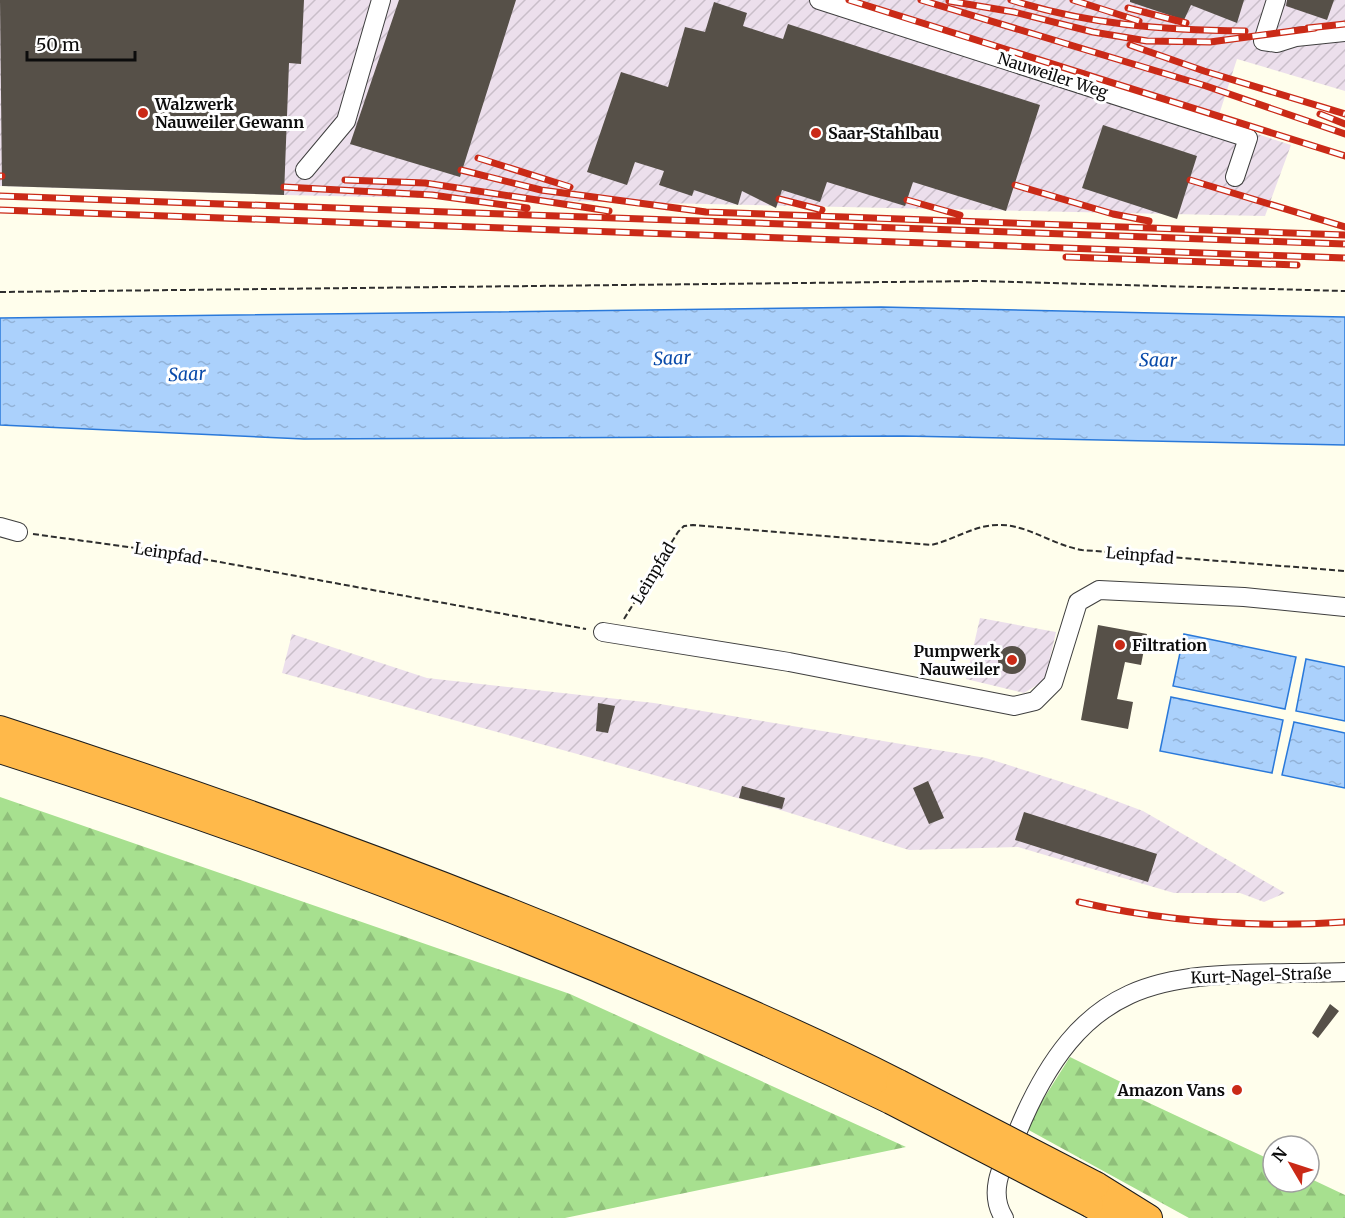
<svg xmlns="http://www.w3.org/2000/svg" width="1345" height="1218" font-family="Merriweather,serif">
<defs>
<pattern id="industrial-furrows" width="10" height="10" patternUnits="userSpaceOnUse" patternTransform="scale(1.5)"><rect width="10" height="10" fill="#ecdfec"/><path d="M-1 1l2-2M0 10L10 0M9 11l2-2" fill="none" stroke="#c9bec9"/></pattern>
<pattern id="forest-firs" width="22" height="20" patternUnits="userSpaceOnUse" patternTransform="scale(1.5)"><rect width="22" height="20" fill="#a7e08f"/><path d="M5 1l3.5 6h-7zM16 11l3.5 6h-7z" fill="#8fbf7a"/></pattern>
<pattern id="water-ripples" width="26" height="14" patternUnits="userSpaceOnUse" patternTransform="scale(1.5)"><rect width="26" height="14" fill="#abd1fc"/><path d="M2 4q2-2 4 0t4 0M15 11q2-2 4 0t4 0" fill="none" stroke="#92b2d7"/></pattern>
</defs>
<rect width="100%" height="100%" fill="#fffeec"/>
<!-- industrial -->
<path fill="url(#industrial-furrows)" d="M0,0h1345v91l-108,-32 -20,62 74,24 -26,71 -981,-21 -284,-9z
M980,618l76,14 -11,48 -21,13 -58,-14z
M292,634l135,44 227,25 332,55 98,31 59,22 142,82 -21,9 -24,-9h-66l-156,-46 -109,3 -135,-42 -492,-135z"/>
<!-- forest -->
<path fill="url(#forest-firs)" d="M0,797l570,197 336,153 -341,71h-565z
M1070,1057l57,28 3,9 143,67v21h36v-4l36,17v23h-156l-164,-90z"/>
<!-- water -->
<path fill="url(#water-ripples)" stroke="#2a79da" stroke-width="1.5" d="M881,307l464,10v128l-442,-9 -599,3 -304,-14v-107z
M1184,634l112,23 -11,52 -112,-23z
M1306,659l39,8v54l-49,-10z
M1171,697l112,23 -11,53 -112,-22z
M1294,722l51,11v55l-63,-13z"/>
<!-- building -->
<path fill="#565048" d="M0,0h304l-3,64 -12,-1 -5,132 -282,-9z
M399,0h117l-56,177 -110,-33z
M1130,0h114l-7,23 -46,-18 -7,15 -54,-18z
M1287,0h47l-7,20 -41,-14z
M714,2l33,11 -4,13 40,13 5,-15 252,81 -34,106 -93,-29 -8,24 -78,-24 -7,20 -38,-12 -6,18 -34,-17 -4,14 -44,-15 -2,6 -33,-11 5,-14 -29,-9 -8,23 -40,-13 34,-100 47,15 17,-60 20,5z
M1103,125l94,31 -20,63 -95,-31z
M1098,625l49,9 -6,31 -16,-3 -8,37 16,3 -5,27 -47,-9z
M998 660a14 14 0 1 1 28 0a14 14 0 1 1-28 0Z
M598,703l17,3 -7,27 -12,-2z
M928,781l16,37 -15,6 -16,-36z
M742,786l43,12 -3,11 -43,-11z
M1024,812l133,42 -9,28 -133,-42z
M1330,1004l9,7 -21,27 -6,-5z"/>
<g fill="none" stroke-linecap="round" stroke-linejoin="round">
<!-- minor casing -->
<g stroke="#3f3f3f" stroke-width="20">
<path id="minor" d="M819,0l429,138 -13,39
M1276,0l-13,41 14,2 19,-6 49,-5
M305,170l41,-49 35,-121
M0,527l18,5
M603,632l186,30 225,44 21,-5 18,-18 25,-81 21,-12 145,7 101,10
M1004,1218c-18,-28 1,-58 13,-85 73,-178 165,-156 328,-161"/>
</g>
<!-- highway casing -->
<g stroke="#1d1d1d" stroke-width="28">
<path id="highway" d="M0,729c207,67 411,140 611,224 97,41 194,82 288,130
M0,750c305,97 603,212 891,351
M1096,1185l53,33
M1090,1204l23,14"/>
</g>
<!-- path -->
<path stroke="#2e2e2e" stroke-width="2" stroke-dasharray="6 3" stroke-linecap="butt" d="M0,292l979,-11 366,10
M33,534l132,18 421,77
M624,619l54,-87 6,-6 9,-1 238,20c23,-5 43,-20 67,-20 29,-1 54,20 84,25l263,21"/>
<!-- minor -->
<use href="#minor" stroke="#fff" stroke-width="18"/>
<!-- highway -->
<use href="#highway" stroke="#ffb94a" stroke-width="26"/>
<!-- rail casing -->
<g stroke="#ca2a17" stroke-width="7">
<path id="rail" d="M849,0l496,156
M921,0l285,86 139,48
M1011,0c79,25 152,30 234,31
M1073,0l66,21
M949,1l65,11 79,20 54,9 63,1 105,-14
M1128,8l58,15
M1308,28l37,-4
M1130,45l74,26 141,43
M1320,114l25,10
M478,158l92,29
M461,170l80,20 165,22 639,23
M0,176h2
M345,180l80,3 184,28
M1190,180l155,47
M1015,185l98,29 36,7
M284,187l148,8 95,13
M0,196l1345,48
M779,199l43,11
M907,200l53,15
M0,210l1345,48
M1066,257l231,8
M1079,902c88,20 176,26 266,20"/>
</g>
<!-- rail -->
<use href="#rail" stroke="#fff" stroke-width="4.5" stroke-dasharray="14" stroke-linecap="butt"/>
<!-- highway-bridge casing -->
<g stroke="#1d1d1d" stroke-width="28" stroke-linecap="butt">
<path id="highway-bridge" d="M899,1083l197,102
M891,1101l199,103"/>
</g>
<!-- highway-bridge -->
<use href="#highway-bridge" stroke="#ffb94a" stroke-width="26"/>
</g>
<!-- markers -->
<g fill="#ca2a17" stroke="#fff" stroke-width="2">
<circle cx="143" cy="113" r="6"/>
<circle cx="816" cy="133" r="6"/>
<circle cx="1120" cy="645" r="6"/>
<circle cx="1012" cy="660" r="6"/>
<circle cx="1237" cy="1090" r="6"/>
</g>
<g text-anchor="middle" dominant-baseline="central" stroke-width="6" stroke-linejoin="round" paint-order="stroke">
<!-- street labels -->
<g font-size="16" fill="#0c0c0c" stroke="#fff">
<text transform="translate(1053 75) rotate(18)">Nauweiler Weg</text>
<text transform="translate(168 553) rotate(9)">Leinpfad</text>
<text transform="translate(1140 555) rotate(5)">Leinpfad</text>
<text transform="translate(653 573) rotate(-59)">Leinpfad</text>
<text transform="translate(1261 975) rotate(-2)">Kurt-Nagel-Straße</text>
</g>
<!-- poi labels -->
<g font-size="16" font-weight="bold" fill="#0c0c0c" stroke="#fff" text-anchor="start">
<text x="155" y="104">Walzwerk<tspan x="155" dy="18">Nauweiler Gewann</tspan></text>
<text x="828" y="133">Saar-Stahlbau</text>
<text x="1132" y="645">Filtration</text>
<text x="1000" y="651" text-anchor="end">Pumpwerk<tspan x="1000" dy="18">Nauweiler</tspan></text>
<text x="1225" y="1090" text-anchor="end">Amazon Vans</text>
</g>
<!-- water labels -->
<g font-size="18" font-style="italic" fill="#0a4baa" stroke="#fff">
<text transform="translate(672 358) rotate(-2)">Saar</text>
<text transform="translate(1158 360) rotate(1)">Saar</text>
<text transform="translate(187 374) rotate(-2)">Saar</text>
</g>
</g>
<!-- north arrow -->
<g transform="translate(1291 1164) rotate(309)"><circle r="28" fill="#ffffff" stroke="#9e9e9e" stroke-width="1.5"/>
<path d="M0-4.5L10 22L0 15L-10 22Z" fill="#ca2a17"/>
<text y="-9" font-size="16" font-weight="bold" text-anchor="middle" fill="#0c0c0c">N</text>
</g>
<!-- scale -->
<path d="M27 51v9h108v-9" fill="none" stroke="#0c0c0c" stroke-width="3"/>
<text x="36" y="51" font-size="18" fill="#0c0c0c" stroke="#ffffff" stroke-width="4.5" paint-order="stroke">50 m</text>
</svg>
